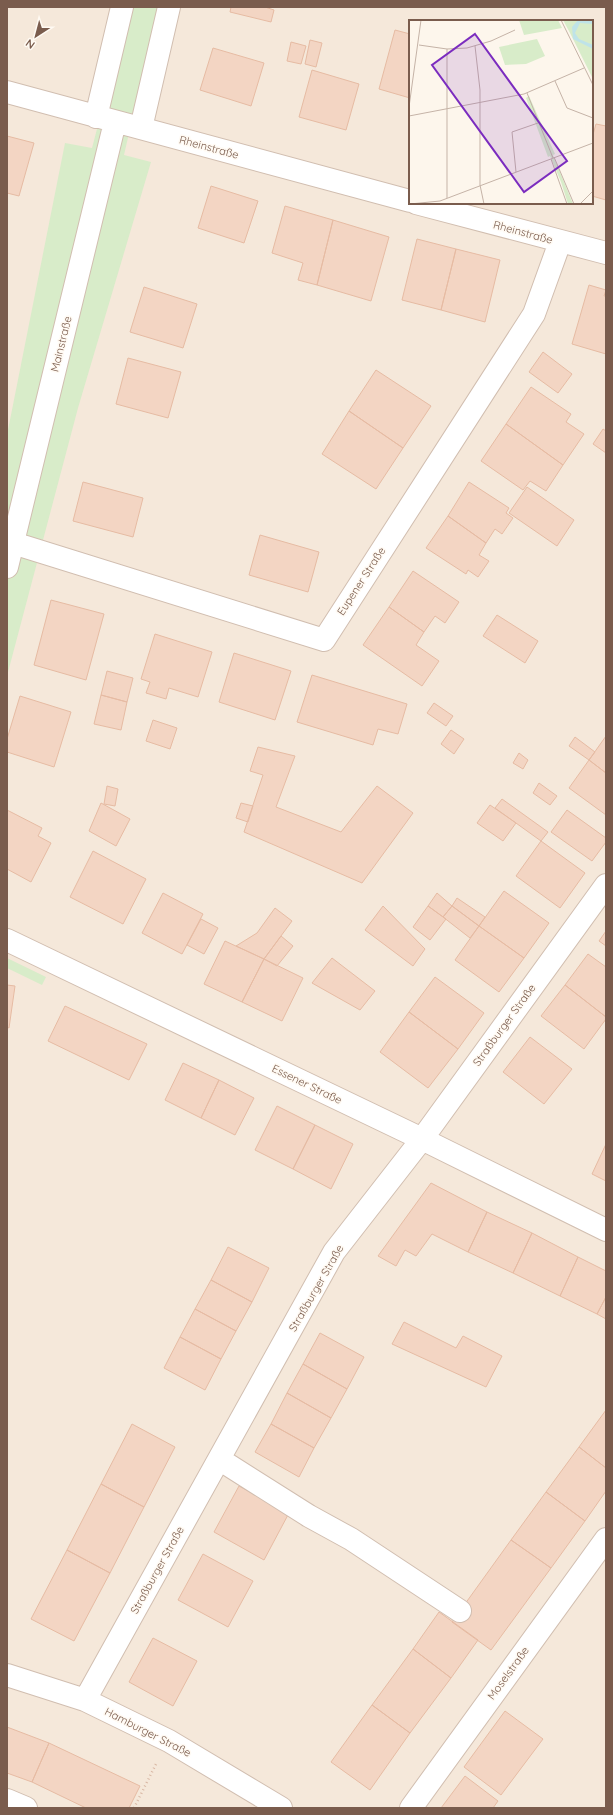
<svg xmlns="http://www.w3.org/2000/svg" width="613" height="1815" font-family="Quicksand,sans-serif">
<rect width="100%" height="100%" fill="#fdf6ec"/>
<!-- residential -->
<path fill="#f5e8da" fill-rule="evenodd" d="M7,7h599v1801h-599zM410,21h182v182h-182z"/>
<!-- green -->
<path fill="#d8ecc9" d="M129,7h29l-34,148 27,7 -73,246 -71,268v-241l58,-292 27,5z
M7,958l39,19 -4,8 -35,-17z"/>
<!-- building -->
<path fill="#f3d5c3" stroke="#e6bba3" d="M231,7h34l9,3 -3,12 -41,-10z
M395,30l15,4v64l-31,-9z
M310,40l12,3 -6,24 -11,-3z
M291,42l15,4 -5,18 -14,-3z
M213,48l51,15 -13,43 -51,-16z
M312,70l47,14 -13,46 -47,-13z
M596,124l10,2v74l-14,-4v-58z
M7,136l27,7 -15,53 -12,-3z
M211,186l47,15 -14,42 -46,-15z
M285,206l48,14 -16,65 -19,-5 5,-17 -31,-10z
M333,220l56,17 -18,64 -54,-16z
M417,239l39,10 -15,61 -39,-10z
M456,249l44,11 -15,62 -44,-12z
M589,285l17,5 -2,6h2v58l-34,-10z
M144,287l53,17 -14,44 -53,-16z
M543,352l29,22 -14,19 -29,-21z
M128,358l53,14 -13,46 -52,-14z
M376,370l55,36 -28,42 -54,-37z
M531,387l40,27 -5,8 18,12 -21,31 -57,-41z
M349,411l54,37 -27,41 -54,-35z
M506,424l57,41 -17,26 -16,-10 -7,9 -42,-29z
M603,429l3,2v22l-13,-9z
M83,482l60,16 -10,39 -60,-16z
M469,482l40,26 -3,5 7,5 -11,16 -7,-5 -9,14 -38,-27z
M527,487l47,33 -17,26 -48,-33z
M448,516l38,27 -7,12 10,6 -11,16 -10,-7 -2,4 -40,-26z
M260,535l59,17 -11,40 -59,-17z
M413,571l46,31 -14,21 -10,-7 -11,16 -35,-25z
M51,600l53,14 -18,66 -52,-15z
M389,607l35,25 -8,13 23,16 -17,25 -59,-41z
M497,615l41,26 -13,22 -42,-27z
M155,634l57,18 -14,45 -29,-9 -3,11 -20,-6 4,-11 -9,-3z
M234,653l57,18 -16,49 -56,-18z
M107,671l26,7 -6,24 -26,-7z
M312,675l95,29 -9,30 -20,-5 -5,16 -76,-23z
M101,695l26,7 -6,28 -27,-6z
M20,696l51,16 -17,55 -47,-15v-13z
M434,703l19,13 -7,10 -19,-13z
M153,720l24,8 -7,21 -24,-8z
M451,730l13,9 -10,15 -13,-10z
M606,736v37l-17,-13z
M575,737l20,15 -6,8 -20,-14z
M258,747l37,9 -19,51 65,25 36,-46 36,27 -51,70 -118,-51 19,-57 -13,-4z
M519,753l9,7 -5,9 -10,-6z
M589,760l17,13v42l-37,-27z
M539,783l18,13 -7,9 -17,-12z
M107,786l11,3 -3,17 -11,-2z
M502,799l46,33 -7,9 -46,-33z
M101,803l29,16 -14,27 -27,-15z
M241,803l12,3 -5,16 -12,-4z
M490,805l26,18 -13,18 -26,-18z
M7,810l35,18 -4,8 13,7 -20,39 -24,-13z
M567,810l39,28v4l-14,19 -41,-29z
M541,841l44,32 -25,35 -44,-32z
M93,851l53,28 -23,45 -53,-27z
M504,891l45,32 -25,35 -45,-32z
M163,893l40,21 -21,40 -40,-21z
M437,893l15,13 -9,11 -15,-11z
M457,898l28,19 -6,9 -27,-20z
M383,906l42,43 -12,17 -48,-36z
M428,906l18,13 -16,21 -17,-13z
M452,906l27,20 -9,12 -27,-21z
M275,908l17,13 -28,38 -28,-13 21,-13z
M201,919l17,9 -14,26 -17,-9z
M479,926l45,32 -25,34 -44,-32z
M606,931v15l-7,-5z
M281,936l12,10 -16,20 -13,-7z
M225,941l39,18 -22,43 -38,-18z
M588,954l18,13v50l-41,-32z
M332,958l43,33 -15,19 -48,-27z
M264,959l39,19 -21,43 -40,-19z
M435,977l49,36 -26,36 -49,-37z
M7,985l8,1 -6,42 -2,-1z
M565,985l41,32v2l-22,30 -43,-33z
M65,1006l82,38 -18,36 -81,-39z
M409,1012l49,37 -30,39 -48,-36z
M530,1037l42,32 -28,35 -41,-32z
M183,1063l36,17 -18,38 -36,-18z
M219,1080l35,18 -19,37 -34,-17z
M277,1106l38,19 -22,44 -38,-19z
M315,1125l38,19 -22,45 -38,-20z
M606,1144v37l-14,-7z
M431,1183l56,29 -19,40 -36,-18 -16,22 -11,-6 -9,16 -18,-10z
M487,1212l45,21 -19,40 -45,-21z
M532,1233l46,24 -18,39 -47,-23z
M228,1247l41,21 -17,34 -41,-22z
M578,1257l28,14v26l-9,17 -37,-18z
M211,1280l41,22 -16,29 -41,-22z
M606,1297v22l-9,-5z
M195,1309l41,22 -15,28 -41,-22z
M404,1322l52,26 7,-12 39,20 -16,31 -94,-43z
M320,1333l44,24 -17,32 -44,-25z
M180,1337l41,22 -16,31 -41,-22z
M303,1364l44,25 -16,29 -44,-25z
M287,1393l44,25 -17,30 -43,-24z
M606,1410v58l-27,-21z
M132,1424l43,23 -31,60 -43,-23z
M271,1424l43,24 -15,29 -44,-25z
M579,1447l27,21v23l-21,30 -39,-29z
M101,1484l43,23 -34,66 -43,-23z
M239,1486l50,27 -25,47 -50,-28z
M546,1492l39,29 -34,47 -40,-28z
M511,1540l40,28 -60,82 -39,-28z
M67,1550l43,23 -36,68 -43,-22z
M203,1554l50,27 -25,46 -50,-27z
M439,1612l39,28 -27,38 -38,-29z
M153,1638l44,23 -24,45 -44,-24z
M413,1649l38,29 -41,55 -38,-28z
M372,1705l38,28 -40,57 -39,-28z
M505,1711l38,28 -42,56 -37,-28z
M7,1727l42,16 -17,39 -25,-9z
M49,1743l91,43 -11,22h-43l-54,-26z
M465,1776l33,25 -5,7h-52z"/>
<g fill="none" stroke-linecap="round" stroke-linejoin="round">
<!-- minor casing -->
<g stroke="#d1beb0" stroke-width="24">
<path id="minor" d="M7,92l403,109
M96,117l26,-110
M141,128l28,-121
M416,203l190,50
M13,543l311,97 210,-326 26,-72
M7,567l108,-445
M7,940l415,199 184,91
M219,1459l90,57 42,23 109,72
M7,1675l78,25 84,41 112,67
M85,1700l249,-448 88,-113 184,-254
M7,1800l19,8
M411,1808l195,-269"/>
</g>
<!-- path -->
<path stroke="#d9b8a5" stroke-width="2.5" stroke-dasharray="1 3" stroke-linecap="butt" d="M134,1808l22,-44"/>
<!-- minor -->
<use href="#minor" stroke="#fff" stroke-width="22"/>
</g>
<g text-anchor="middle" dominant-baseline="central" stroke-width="3" stroke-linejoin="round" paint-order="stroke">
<!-- street labels -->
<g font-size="11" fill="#7a5c4d" stroke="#fffaf3">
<text transform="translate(209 147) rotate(15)">Rheinstraße</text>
<text transform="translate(523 232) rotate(15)">Rheinstraße</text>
<text transform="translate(61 344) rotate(-76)">Mainstraße</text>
<text transform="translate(361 581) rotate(-57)">Eupener Straße</text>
<text transform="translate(504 1025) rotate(-54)">Straßburger Straße</text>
<text transform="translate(307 1084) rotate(26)">Essener Straße</text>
<text transform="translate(316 1288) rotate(-60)">Straßburger Straße</text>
<text transform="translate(157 1570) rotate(-61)">Straßburger Straße</text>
<text transform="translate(508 1673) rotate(-54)">Moselstraße</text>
<text transform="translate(148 1732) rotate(27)">Hamburger Straße</text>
</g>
</g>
<!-- overview -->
<g transform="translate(409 20)">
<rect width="184" height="184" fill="#fdf6ec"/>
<path d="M110,0h39l4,8 -38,7zM154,0h30v59l-23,-46zM128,19l8,17 -19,8 -21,1 -6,-18zM120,76l26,58 -2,1 20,49h-5l-7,-22 -11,-26 -2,1 -22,-59z" fill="#d8ecc9"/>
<path d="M169,0h15v4l-13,-1 -5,10 4,6 14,6v4l-20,-10 -1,-12z" fill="#bfe3e8"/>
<path fill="none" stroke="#c5b3a7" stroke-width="1" d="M152,0l32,65M10,25l28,4 20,-1 24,-7 24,-11M66,26l5,44v95l4,19M38,29v149M146,61l12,27 26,10M118,73l26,65M0,87l12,-87M0,96l115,-22 60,-26M145,137l20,47M142,139l16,45M107,152l-4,-40 26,-9M1,184l30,-3 153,-58M171,184l13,-13"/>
<path fill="#7b2cbf" fill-opacity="0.15" stroke="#7b2cbf" stroke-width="2" d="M66,14l92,127 -43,31 -92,-127z"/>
<rect width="184" height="184" fill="none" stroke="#7a5c4d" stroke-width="2"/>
</g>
<!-- border -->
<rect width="613" height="1815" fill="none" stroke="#7a5c4d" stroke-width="16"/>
<!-- north arrow -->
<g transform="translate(36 36) rotate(216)" stroke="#fffaf3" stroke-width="3" paint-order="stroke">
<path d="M0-3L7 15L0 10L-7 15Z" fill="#7a5c4d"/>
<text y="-6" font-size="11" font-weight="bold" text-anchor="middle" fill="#7a5c4d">N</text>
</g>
</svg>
